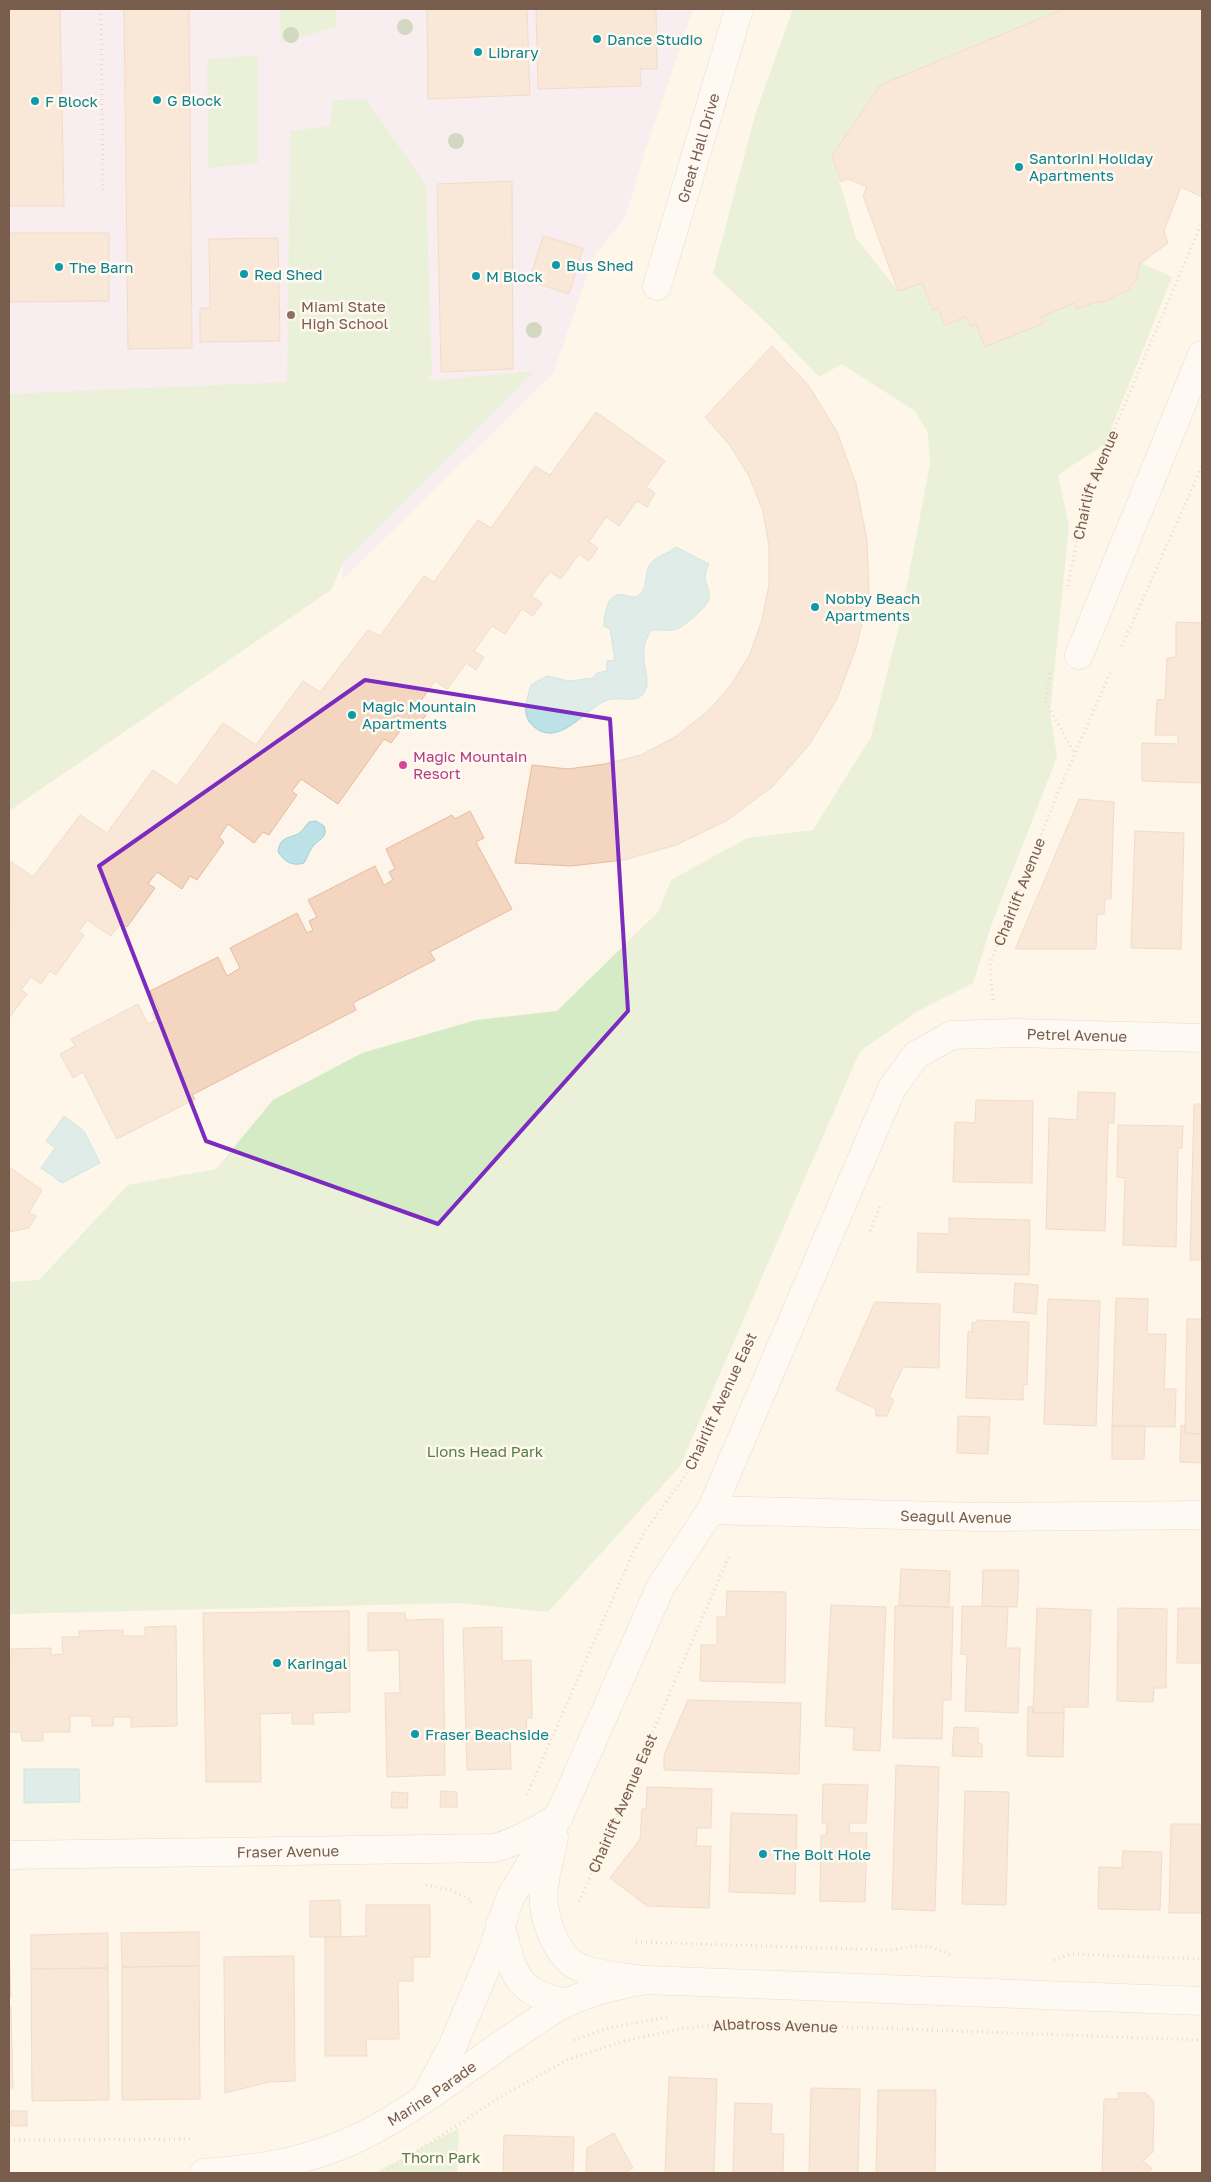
<svg xmlns="http://www.w3.org/2000/svg" width="1211" height="2182" font-family="'Golos Text',sans-serif">
<rect width="100%" height="100%" fill="#fdf5e9"/>
<!-- education -->
<path fill="#f2e5f9" d="M9,9h684l-48,142 -20,67 -31,38 -41,118 -210,205 -11,-169 -323,15z"/>
<!-- green -->
<path fill="#d5ebc6" d="M280,9h56v18l-55,16z
M793,9h270l-183,76 -48,71 24,82 42,53 24,-8 11,27 5,-2 7,17 21,-8 5,9 5,-2 9,23 58,-24 -2,-6 33,-14 3,6 22,-8 2,2c12,-6 33,-10 36,-25 2,-5 1,-10 4,-15l31,14 -67,167 -47,31 11,51 -19,186 7,45 -66,169 -18,57 -55,28 -58,40 -180,415 -132,146 -89,-9 -450,11v-332l30,-2 89,-95 88,-16 57,-69 89,-47 114,-33 81,-9 101,-99 13,-32 76,-42 66,-8 58,-93 29,-115 30,-158 -2,-31 -13,-22 -73,-47 -23,13 -49,-51 -57,-52 43,-162z
M258,55v108l-50,5 -1,-109z
M366,99l60,86 6,188 -4,8 106,-10 -191,192 -12,27 -322,221v-417l278,-12 3,-251 40,-5 3,-26z
M459,2128l-2,45h-82z"/>
<!-- water -->
<path fill="#bce1e7" stroke="#a2d0d9" d="M676,547l33,17c-9,19 1,18 0,34 0,8 -25,29 -33,31 -8,3 -16,0 -24,1 -20,24 4,50 -9,64 -8,10 -25,2 -36,6 -22,9 -48,48 -73,27 -14,-12 -7,-28 -3,-42l16,-9 22,5 24,-3 4,-5 10,-2v-10l8,-1 -5,-31 -6,-3c0,-11 3,-35 20,-31 7,1 12,5 17,-2 8,-9 2,-24 12,-32 7,-6 16,-8 23,-14z
M316,821l8,5c4,11 -3,12 -10,19 -5,5 -6,12 -10,18 -12,4 -20,-2 -26,-11 2,-15 9,-13 20,-18 5,-3 7,-8 11,-12z
M64,1116l20,15 16,32 -38,20 -21,-15 14,-20 -9,-7z
M24,1769h55l1,33 -56,1z"/>
<!-- building -->
<path fill="#f3d5c0" stroke="#e6bba0" d="M9,9h51l4,197h-55z
M124,9h65l3,339 -64,1z
M427,9h100l3,86 -102,4z
M536,9h120l1,60h-17l1,17 -103,3z
M1063,9h139v188l-21,-10 -17,44 4,12 -27,20 -3,7v7l-9,13 -28,13 -2,-2 -22,8 -3,-6 -33,14 3,6 -59,24 -9,-23 -5,3 -5,-10 -21,8 -7,-17 -5,2 -11,-27 -24,8 -35,-95 4,-9 -19,-8 -7,3 -9,-26 48,-71z
M512,181l1,188 -72,3 -4,-188z
M9,233h100v68l-100,1z
M543,236l40,12 -14,46 -40,-13z
M278,238l2,103 -80,1v-34h10l-1,-69z
M772,346l37,40 28,46 19,52 11,56 2,54 -13,54 -19,51 -28,46 -37,42 -46,34 -50,24 -52,15 -53,6 -56,-3 17,-98 36,4 37,-5 36,-9 34,-18 32,-25 24,-27 19,-31 12,-34 7,-36v-37l-6,-36 -14,-35 -20,-32 -24,-27z
M596,412l69,49 -19,26 9,6 -8,14 -10,-6 -18,25 -13,-9 -17,25 9,6 -9,13 -10,-7 -18,25 -11,-7 -19,24 11,7 -9,13 -11,-7 -17,25 -13,-8 -18,25 10,6 -8,13 -10,-7 -19,26 -12,-8 -17,24 10,7 -9,13 -9,-7 -19,25 -7,-4 -46,65 -37,-25 -9,12 5,4 -28,40 -6,-3 -9,11 -26,-19 -9,13 5,5 -27,38 -7,-4 -8,13 -25,-17 -9,12 7,4 -28,39 -6,-4 -10,13 -24,-16 -8,12 5,3 -28,40 -6,-4 -9,13 -10,-7 -10,13 6,4 -18,24 1,-157 23,16 47,-62 27,18 46,-63 24,16 46,-63 33,22 47,-64 17,11 48,-62 12,6 44,-60 10,6 44,-62 13,8 44,-62 15,9z
M1176,622l26,1v160l-60,-2v-38l36,1v-9h-23l2,-35 8,-1 2,-41 9,-1z
M1079,799l35,3 -3,97h-6l-1,15h-7l-1,35h-81z
M470,811l14,27 -8,4 36,67 -82,43 5,8 -82,43 3,7 -164,85 3,4 -78,40 -34,-67 -10,6 -13,-24 15,-8 -4,-7 67,-35 10,20 8,-4 -4,-6 7,-4 -9,-19 68,-34 9,19 13,-8 -10,-20 67,-35 10,20 6,-3 -4,-9 8,-4 -9,-17 67,-34 9,19 9,-5 -4,-8 6,-3 -9,-20 66,-34 3,4z
M1135,831l49,2 -3,116 -50,-1z
M1078,1092l37,1 -1,30h-6l-3,108 -59,-2 3,-111 28,2z
M976,1100l57,1 -1,82 -79,-1 2,-60 20,1z
M1194,1104h8v156h-12z
M1118,1125l65,1 -1,22h-4l-2,99 -53,-2 2,-67 -8,-1z
M9,1167l33,23 -13,23 7,3 -7,12 -20,4z
M949,1218l81,2 -1,55 -112,-3 1,-39 31,1z
M1015,1283l23,2 -2,29 -23,-2z
M1116,1298l32,1 -1,35h19l-2,55h12l-1,38 -63,-1z
M1048,1299l52,2 -4,125 -52,-2z
M875,1302l65,2 -1,64 -36,-1 -14,30 5,3 -7,16h-11v-7l-40,-19z
M1187,1319h15v115l-17,-1z
M977,1320l52,2 -2,63 -4,-1v16l-57,-2 2,-67 4,1v-9h5z
M958,1416l32,1 -2,37 -31,-1z
M1181,1425l4,1v7l17,1v29l-22,-1z
M1112,1426h33l-1,33h-32z
M901,1569l49,2 -1,36 -50,-2z
M983,1570h36l-2,37 -35,-1z
M727,1591l59,1 -1,91 -85,-2 1,-36h16v-28h9z
M831,1605l55,2 -6,144 -27,-1 1,-22 -29,-2z
M895,1606l58,1 -2,93h-8l-1,39 -49,-1z
M962,1606l46,1 -2,41h14l-2,65 -53,-2 2,-56 -6,-1z
M1037,1608l54,2 -3,97h-24v6h-31z
M1118,1608l49,1 -1,79h-12l-1,14 -36,-1z
M1178,1608h24v55h-25z
M349,1611l1,101 -37,1 1,11h-22v-11l-32,1 1,68h-55l-3,-169z
M368,1613h37l1,7 37,-1 2,156 -58,2 -2,-84h15l-1,-43 -31,1z
M176,1626l1,100 -46,1v-10h-18v9h-21v-10h-22v16h-27v9h-21l-1,-9h-12v-75h3l-1,-8 40,-1v7l12,-1 -1,-17h17v-6l44,-1v6h22v-9z
M502,1627v34l29,-1 1,58h-6l1,15 -17,1 1,35 -44,1 -4,-142z
M688,1700l113,3 -2,71 -135,-4v-15z
M1028,1707h6l-1,6h31l-1,44 -36,-1z
M954,1727l24,1v15l4,1v13l-30,-1z
M896,1765l43,2 -4,144 -43,-2z
M823,1784l45,1 -2,38h-16l-1,10h18l-2,69 -45,-1 1,-66h5l1,-12h-5z
M647,1787l65,2 -1,39h-14l-1,18h15l-2,62 -62,-2 -37,-28 30,-39 2,-30h4z
M441,1791l16,1v15h-17z
M965,1791l44,1 -3,113 -44,-1z
M392,1792l16,1 -1,15h-16z
M731,1813l66,2 -2,79 -66,-2z
M1171,1824h31v89h-33z
M1123,1851l39,1 -2,58 -62,-1 1,-42 23,1z
M340,1900l1,37h-31v-36z
M366,1905h64v52h-17v24h-15l1,58h-33l1,17h-42v-119l41,-1z
M199,1932v34l-77,1 -1,-34z
M108,1933v35l-77,1v-34z
M9,1944l2,53h-2z
M294,1956l1,125 -26,1 -44,11 -1,-136z
M199,1966l1,133 -78,1v-133z
M108,1968l1,132 -77,1 -1,-132z
M9,2007h2l2,81h-4z
M669,2077l48,2 -3,94h-49z
M811,2088l49,1 -2,84h-49z
M878,2090h58l-1,83h-59z
M1118,2093h28l8,9 -1,50 -10,9 9,8 -5,4h-45l2,-74h14z
M735,2103l37,1 -1,30h13l-1,39h-50z
M11,2111h16v15h-16z
M614,2133l19,35 -9,5h-38l1,-25z
M504,2135l70,2 -1,36h-70z"/>
<g fill="none" stroke-linecap="round" stroke-linejoin="round">
<!-- street casing -->
<g stroke="#cfbdae" stroke-width="29">
<g id="street">
<path id="s5" d="M657,286l82,-277"/>
<path d="M1079,655l123,-300"/>
<path id="s6" d="M711,1510l266,7 225,-2"/>
<path d="M554,1837c-3,17 -8,33 -10,50 -4,26 12,73 39,82 19,7 42,8 61,11"/>
<path id="s7" d="M9,1855l485,-7c23,-6 41,-16 61,-29"/>
<path d="M500,1924c14,47 12,68 66,79"/>
<path id="s8" d="M425,2098l28,-53 37,-87 20,-60 49,-82 102,-230 50,-76 181,-422 24,-33 36,-20 64,-2 186,5"/>
</g>
</g>
<!-- secondary casing -->
<g stroke="#d5bfae" stroke-width="29">
<g id="secondary">
<path id="s9" d="M204,2173c55,-4 108,-12 158,-37 54,-27 102,-66 152,-100 17,-11 34,-24 52,-33 25,-12 52,-18 80,-23l556,21"/>
</g>
</g>
<!-- path -->
<g stroke="#d8b8a2" stroke-width="3" stroke-dasharray="1 4" stroke-linecap="butt">
<path d="M101,9l2,182"/>
<path id="s1" d="M1068,586l19,-93 115,-271"/>
<path d="M1122,646l80,-180"/>
<path d="M1050,673l-5,28 30,53"/>
<path id="s2" d="M993,1000l-3,-36 69,-174 51,-117"/>
<path d="M870,1231l11,-27"/>
<path d="M527,1795l105,-240 13,-24 42,-58"/>
<path d="M426,1885l25,5 21,11 -1,2"/>
<path id="s3" d="M579,1902l150,-346"/>
<path d="M636,1942l254,8c23,-4 41,-8 62,6"/>
<path d="M1054,1960l16,-6 132,5"/>
<path d="M574,2040l34,-12 59,-11"/>
<path d="M9,2140l184,-1"/>
<path id="s4" d="M384,2173l116,-76 67,-37 53,-18 65,-14 52,-5 465,17"/>
</g>
<!-- street -->
<use href="#street" stroke="#fff" stroke-width="28"/>
<!-- secondary -->
<use href="#secondary" stroke="#fff" stroke-width="28"/>
</g>
<!-- trees -->
<g fill="#a0b48e">
<circle cx="405" cy="27" r="8"/>
<circle cx="291" cy="35" r="8"/>
<circle cx="456" cy="141" r="8"/>
<circle cx="534" cy="330" r="8"/>
</g>
<!-- marked area -->
<path d="M0 0H1211V2182H0ZM365,680l245,39 18,292 -190,213 -232,-83 -107,-275z" fill="#fdf5e9" fill-opacity=".55" fill-rule="evenodd"/>
<path fill="none" stroke="#7b2cbf" stroke-width="4" stroke-linejoin="round" d="M365,680l245,39 18,292 -190,213 -232,-83 -107,-275z"/>
<!-- markers -->
<g fill="#0f9aa8" stroke="#fff9f0" stroke-width="2">
<circle cx="597" cy="39" r="5"/>
<circle cx="478" cy="52" r="5"/>
<circle cx="157" cy="100" r="5"/>
<circle cx="35" cy="101" r="5"/>
<circle cx="1019" cy="167" r="5"/>
<circle cx="556" cy="265" r="5"/>
<circle cx="59" cy="267" r="5"/>
<circle cx="244" cy="274" r="5"/>
<circle cx="476" cy="276" r="5"/>
<circle cx="815" cy="607" r="5"/>
<circle cx="352" cy="715" r="5"/>
<circle cx="277" cy="1663" r="5"/>
<circle cx="415" cy="1734" r="5"/>
<circle cx="763" cy="1854" r="5"/>
</g>
<circle fill="#8d6e63" stroke="#fff9f0" stroke-width="2" cx="291" cy="315" r="5"/>
<circle fill="#d1479c" stroke="#fff9f0" stroke-width="2" cx="403" cy="765" r="5"/>
<g text-anchor="middle" dominant-baseline="central" stroke-width="5" stroke-linejoin="round" paint-order="stroke">
<!-- culture labels -->
<g font-size="15" fill="#0d838f" stroke="#fff9f0" text-anchor="start">
<text x="607" y="39">Dance Studio</text>
<text x="488" y="52">Library</text>
<text x="167" y="100">G Block</text>
<text x="45" y="101">F Block</text>
<text x="1029" y="158">Santorini Holiday<tspan x="1029" dy="17">Apartments</tspan></text>
<text x="566" y="265">Bus Shed</text>
<text x="69" y="267">The Barn</text>
<text x="254" y="274">Red Shed</text>
<text x="486" y="276">M Block</text>
<text x="825" y="598">Nobby Beach<tspan x="825" dy="17">Apartments</tspan></text>
<text x="362" y="706">Magic Mountain<tspan x="362" dy="17">Apartments</tspan></text>
<text x="287" y="1663">Karingal</text>
<text x="425" y="1734">Fraser Beachside</text>
<text x="773" y="1854">The Bolt Hole</text>
</g>
<!-- street labels -->
<g font-size="15" fill="#785c4c" stroke="#fff9f0">
<text stroke="none"><textPath href="#s5" startOffset="144">Great Hall Drive</textPath></text>
<text stroke="none"><textPath href="#s1" startOffset="105">Chairlift Avenue</textPath></text>
<text stroke="none"><textPath href="#s2" startOffset="114">Chairlift Avenue</textPath></text>
<text stroke="none"><textPath href="#s8" startOffset="1322">Petrel Avenue</textPath></text>
<text transform="translate(720 1401) rotate(-65)">Chairlift Avenue East</text>
<text stroke="none"><textPath href="#s6" startOffset="245">Seagull Avenue</textPath></text>
<text stroke="none"><textPath href="#s3" startOffset="108">Chairlift Avenue East</textPath></text>
<text stroke="none"><textPath href="#s7" startOffset="279">Fraser Avenue</textPath></text>
<text stroke="none"><textPath href="#s4" startOffset="428">Albatross Avenue</textPath></text>
<text stroke="none"><textPath href="#s9" startOffset="245">Marine Parade</textPath></text>
</g>
<!-- education labels -->
<g font-size="15" fill="#785e54" stroke="#fff9f0" text-anchor="start">
<text x="301" y="306">Miami State<tspan x="301" dy="17">High School</tspan></text>
</g>
<!-- hotel labels -->
<g font-size="15" fill="#b23c85" stroke="#fff9f0" text-anchor="start">
<text x="413" y="756">Magic Mountain<tspan x="413" dy="17">Resort</tspan></text>
</g>
<!-- park labels -->
<g font-size="15" fill="#547e43" stroke="#fff9f0">
<text x="485" y="1451">Lions Head Park</text>
<text x="441" y="2157">Thorn Park</text>
</g>
</g>
<!-- border -->
<rect width="1211" height="2182" fill="none" stroke="#785c4c" stroke-width="20"/>
</svg>
